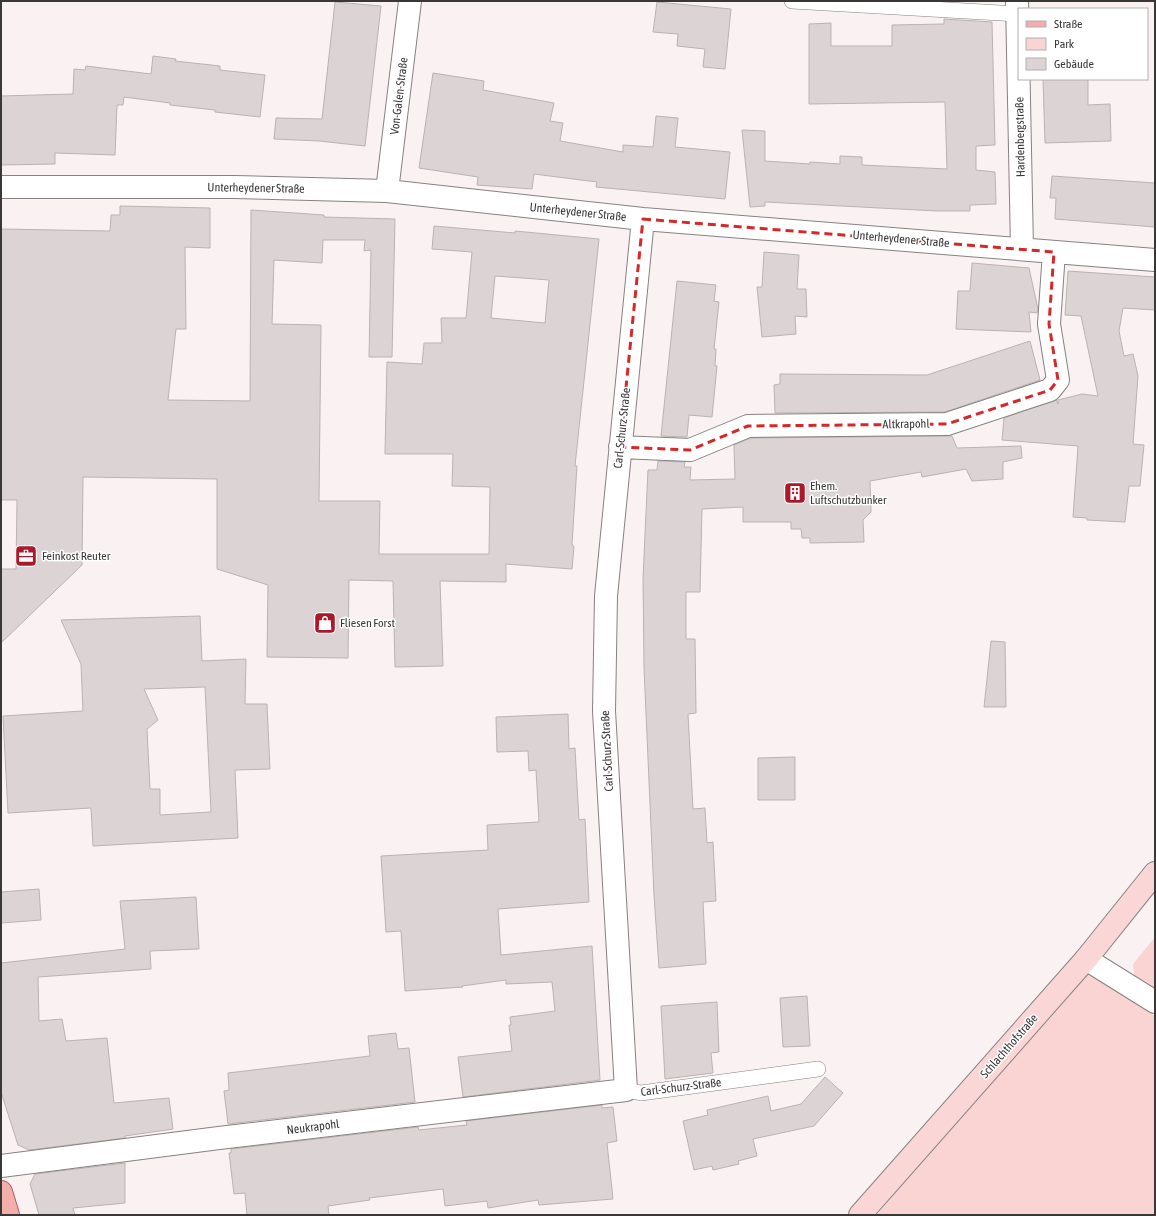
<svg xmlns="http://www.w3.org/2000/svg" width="1156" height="1216" font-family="'Asap Condensed',sans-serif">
<rect width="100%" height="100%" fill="#faf2f2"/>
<!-- green -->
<path fill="#f9d4d2" d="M1155,937v56l-20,-11 -2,-18z
M1079,967l76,49v199h-278z"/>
<!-- building -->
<path fill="#dcd4d4" stroke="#bab3b2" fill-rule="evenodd" d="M335,2l46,4 -16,140 -46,-5 -45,-2 2,-21 46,1z
M657,2l74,7 -6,60 -22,-2 2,-18 -28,-3 1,-12 -25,-2z
M944,19l48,3 3,123 -19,1v24l19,2 1,32 -26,1v6h-33l-172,-9v4l-15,1 -8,-77 23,1v30l45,3v-2l30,2v-8l22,1v8l85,4 -2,-67 -136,2v-80l22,-1v23h61v-21l52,-1z
M153,56l23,3 -1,2 45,5v4l45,5 -5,42 -45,-5v-2l-45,-5v-2l-46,-6 -1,8h-6l-2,50 -60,-2v11l-54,1v-69l72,-2 1,-25 11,1 1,-4 65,8z
M433,73l51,8 -1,9 71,13 -4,18 13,2 -3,18 63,11v-7l30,2 3,-31 22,2 -3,29 55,5 -5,47 -129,-12 1,-5 -63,-8 -2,15 -55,-4 1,-8 -59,-9z
M1043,79h45v26l22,-1 1,37 -66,2z
M1052,176l103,7v44l-100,-8 1,-21h-6z
M120,206l90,2v40l-25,-1 1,82h-10l-8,71 82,1 1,-191 73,5v2l71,2 -3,138h-23l2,-107 -7,1 1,-11h-42l-1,23 -48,-3 -2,64 49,1 -2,176h61l-1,53h110l1,-67 -38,-1 1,-32h-68l2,-92 35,2 2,-21h18l-1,-25h25l6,-66 -40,-3 2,-23 81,7v-2l84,8 -24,227h2l-5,78 2,3 -2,22 -66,-5v18l-66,-1 3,85 -48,1 -2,-86 -44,-1 -1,78 -81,-1 1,-72 -51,-16v-90l-134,-2 -1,88 -81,78v-74h15l1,-69h-16v-271l109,2 1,-16h9zM495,276l54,4 -4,43 -54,-5z
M764,252l35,3 -2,34h9l1,28 -12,-1 1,18 -34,3 -5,-50h5z
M972,263l57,5 9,41 -1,4 -8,-1 2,20 -75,-3 2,-38h12z
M1068,271l87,6v33l-32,-2 -4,23 5,25 9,-2 5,22 -5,68 11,1 -4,41h-11l-4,36 -38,-2v-2l-14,-1 5,-71 -76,-6 2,-22 52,-18 2,4v-4l24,-6 16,2 -17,-80 -16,-1z
M677,281l39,4 -2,16 5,1 -5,47h2l-1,17h2l-5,51 -23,-2 -2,22 -26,-1z
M1030,341l10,39 -95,32 -170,1 -1,-28 6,-1v-10l147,1z
M947,436h5l5,12 64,-2 1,12 -19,4v17l-31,2 -6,-12 -44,8 -1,-5 -51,9 1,31 -8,8 1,22 -54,1v-5h-8l-1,-9h-10v-7h-48v-15l-41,2 -2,83h-14v47h9l1,74 -8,1 5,95 12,-1 2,35 6,-1 3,59 -13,1 3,62 -47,4 -5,-73 -10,-227 -1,-90 5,-108h9l1,-9 27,1 -1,5h7l-1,13 45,-1 -1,-34 17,-7z
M200,616l2,45 44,-2 -1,45h22l3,65 -35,1 3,68 -145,8 -2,-38 -83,5 -5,-97 80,-5 -2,-47 -20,-44zM205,687l6,125 -51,3v-26h-10l-3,-60 11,-9 -14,-31z
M991,641l14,1 1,65h-22z
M568,714l1,35 6,-1 4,72 6,-1 4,83 -91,7 3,46 91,-9 8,134 -137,17 -5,-40 54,-6 -3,-26h2l-1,-8 45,-6 -3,-29 -46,2v-4l-44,6 1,1 -58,4 -4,-60 -15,1 -5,-76 107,-6 -1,-25 52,-3 -3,-52 -7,1 -1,-20 -31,1 -1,-35z
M795,757v43h-37v-42z
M39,889l2,31 -40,3v-31z
M196,897l3,52 -49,2 1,18 -113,8 1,44 23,-2 4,22 41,-3 7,65 55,-5 4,31 -48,7v2l-96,12 -11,-5 -17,-53v-129l124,-14 -5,-48z
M807,996l3,50 -27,1 -3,-49z
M717,1002l2,50 -8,1 2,20 -48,6 -4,-73z
M396,1033l2,16 11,-1 6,54 -187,22 -4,-33 5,-1 -1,-17 142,-17 -2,-20z
M825,1077l18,16 -29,33 -61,13 4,17 -19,5 1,3 -26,6 -1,-4 -18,4 -11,-49 25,-6 -1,-5 61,-14 3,15 30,-7z
M602,1105v3l11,-1 4,34 -10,2 6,56 -74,6 -1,-5 -50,8 -1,-7 -42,5 -2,-17 -74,9 1,2 -42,6 1,9h-82l-2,-22 -11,1 -5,-41h2v-4l187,-22 1,3 48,-5 -1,-4z
M125,1163v40l-52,5 2,7h-36l-9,-31 5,-10z"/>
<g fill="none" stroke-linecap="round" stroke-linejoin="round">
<!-- service casing -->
<g stroke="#888181" stroke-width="16">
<path id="service" d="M792,1l226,13
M626,1090l15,3 177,-24"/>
</g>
<!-- minor casing -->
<g stroke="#888181" stroke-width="24">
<path id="minor" d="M1017,1l5,248
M1,187h233l153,4 256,28 512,41
M387,191l23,-190
M620,447l70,3 58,-24 199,-2 103,-34 8,-10 -9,-56 5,-72
M1086,959l69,43
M1,1166l218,-28 407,-48 -22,-379 2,-115 37,-377"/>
</g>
<!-- secondary casing -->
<g stroke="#888181" stroke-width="24">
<path id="secondary" d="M860,1215l226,-256 69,-86"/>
</g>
<!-- primary casing -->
<g stroke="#ae615f" stroke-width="24">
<path id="primary" d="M1,1192l7,23"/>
</g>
<!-- service -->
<use href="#service" stroke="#fff" stroke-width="15"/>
<!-- minor -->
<use href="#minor" stroke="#fff" stroke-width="22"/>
<!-- secondary -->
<use href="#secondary" stroke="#fad6d6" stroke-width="22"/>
<!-- primary -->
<use href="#primary" stroke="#f4aeac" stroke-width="22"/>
</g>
<!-- marked area -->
<path fill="none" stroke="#d62828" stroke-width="3" stroke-dasharray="8 5" stroke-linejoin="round" d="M643,219l411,33 -5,72 9,56 -8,10 -103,34 -199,2 -58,24 -70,-3z"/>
<!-- icons -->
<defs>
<g id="building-square" transform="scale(1.15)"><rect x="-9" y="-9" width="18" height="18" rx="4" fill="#ac1729" stroke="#fff"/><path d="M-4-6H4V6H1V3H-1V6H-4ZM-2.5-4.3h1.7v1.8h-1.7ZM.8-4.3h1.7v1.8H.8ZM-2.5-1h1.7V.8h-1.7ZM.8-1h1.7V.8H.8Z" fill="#fff"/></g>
<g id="office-square" transform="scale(1.15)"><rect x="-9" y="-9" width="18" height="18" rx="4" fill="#ac1729" stroke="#fff"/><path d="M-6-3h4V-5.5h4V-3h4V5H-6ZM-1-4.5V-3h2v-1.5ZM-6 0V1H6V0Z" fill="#fff"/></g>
<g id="shop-square" transform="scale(1.15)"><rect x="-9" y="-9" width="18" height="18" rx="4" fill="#ac1729" stroke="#fff"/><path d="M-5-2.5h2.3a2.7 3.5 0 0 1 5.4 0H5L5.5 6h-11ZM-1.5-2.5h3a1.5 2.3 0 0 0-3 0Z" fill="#fff"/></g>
</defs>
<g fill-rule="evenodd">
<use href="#building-square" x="795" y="493"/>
<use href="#office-square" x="26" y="556"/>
<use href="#shop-square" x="325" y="623"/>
</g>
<g text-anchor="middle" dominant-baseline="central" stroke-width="3" stroke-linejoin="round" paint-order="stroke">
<!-- street labels -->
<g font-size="12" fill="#3a3737" stroke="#fff">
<text transform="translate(399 96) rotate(-83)">Von-Galen-Straße</text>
<text transform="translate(1020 137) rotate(-91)">Hardenbergstraße</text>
<text transform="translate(256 188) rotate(1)">Unterheydener Straße</text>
<text transform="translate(578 212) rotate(6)">Unterheydener Straße</text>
<text transform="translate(901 239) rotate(5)">Unterheydener Straße</text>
<text transform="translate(906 424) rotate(-1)">Altkrapohl</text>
<text transform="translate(622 428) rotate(-84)">Carl-Schurz-Straße</text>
<text transform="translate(607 751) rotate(-93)">Carl-Schurz-Straße</text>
<text transform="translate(1009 1046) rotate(-49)">Schlachthofstraße</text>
<text transform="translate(681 1087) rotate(-7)">Carl-Schurz-Straße</text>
<text transform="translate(313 1127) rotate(-7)">Neukrapohl</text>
</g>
<!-- poi labels -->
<g font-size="12" fill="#3a3737" stroke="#fff" text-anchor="start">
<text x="810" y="486">Ehem.<tspan x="810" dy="14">Luftschutzbunker</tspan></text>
<text x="42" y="556">Feinkost Reuter</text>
<text x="340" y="623">Fliesen Forst</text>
</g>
</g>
<!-- border -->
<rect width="1156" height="1216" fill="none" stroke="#3a3737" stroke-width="4"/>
<!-- legend -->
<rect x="1018" y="8" width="130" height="72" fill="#ffffff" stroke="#b0afaf"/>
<rect x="1026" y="21" width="20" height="6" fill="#f4aeac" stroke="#b0afaf"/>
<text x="1054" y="28" font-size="12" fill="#3a3737">Straße</text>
<rect x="1026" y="38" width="20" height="12" fill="#f9d4d2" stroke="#b0afaf"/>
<text x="1054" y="48" font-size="12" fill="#3a3737">Park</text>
<rect x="1026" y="58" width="20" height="12" fill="#dcd4d4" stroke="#b0afaf"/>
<text x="1054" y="68" font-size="12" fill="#3a3737">Gebäude</text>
</svg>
